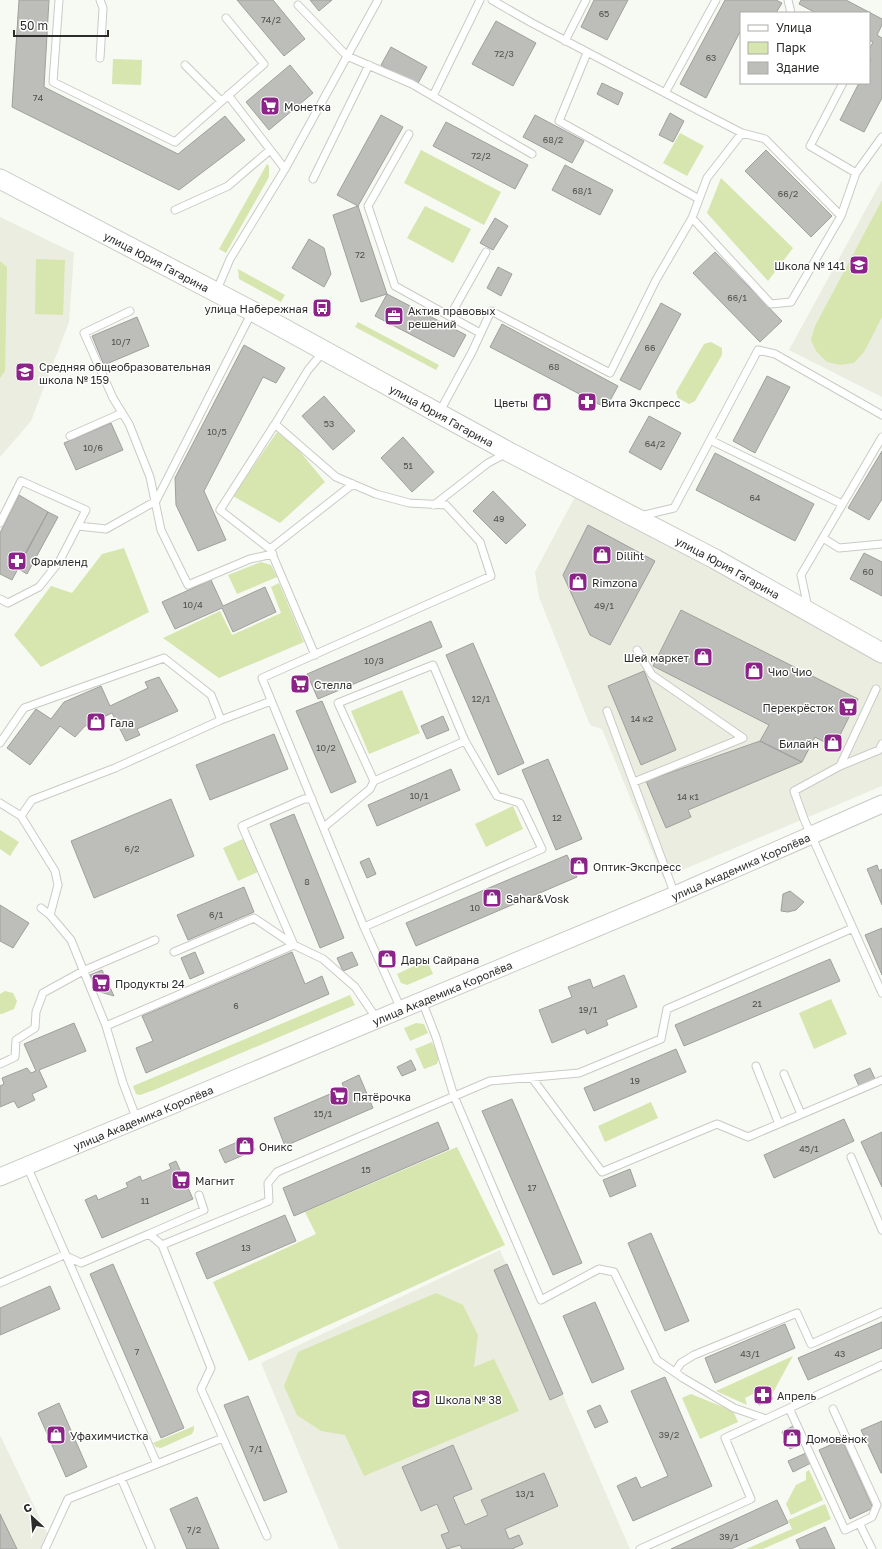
<svg xmlns="http://www.w3.org/2000/svg" width="882" height="1549" font-family="'Golos Text',sans-serif">
<rect width="100%" height="100%" fill="#f7f9f3"/>
<!-- built -->
<path fill="#eaede0" d="M882,180v217l-93,-47z
M0,217l74,36 -5,69 -38,99 -31,36z
M576,495l306,164v127l-219,92 -61,-149 -12,-4 -51,-128 -4,-25z
M500,1250l130,299h-291l-78,-186z
M0,1435l47,98 -7,16h-40z"/>
<!-- green -->
<path fill="#d7e5ae" d="M113,59l29,1 -1,25 -29,-1z
M680,133l24,13 -17,30 -24,-13z
M421,150l80,42 -17,33 -80,-42z
M267,164l2,2v11l-43,76 -7,-4z
M721,178l72,70 -25,33 -61,-68z
M882,200v117l-18,35 -10,11 -14,2 -13,-3 -11,-11 -5,-11 4,-14z
M425,206l46,23 -18,34 -46,-25z
M36,259l29,1 -2,55 -28,-1z
M0,261l7,6 -2,104 -5,7z
M238,269l47,26 -4,7 -42,-23z
M358,322l81,43 -3,5 -81,-43z
M711,342l11,6v7l-27,46 -6,3 -11,-6 -2,-6 28,-48z
M277,432l20,16 28,34 -45,41 -47,-27z
M124,548l25,64 -108,55 -27,-32 37,-49 21,7 30,-39z
M261,562l10,3 6,12 -40,17 -9,-19z
M279,583l25,59 -85,36 -56,-40 57,-27 12,24 49,-22 -10,-26z
M402,690l18,43 -51,21 -18,-43z
M513,806l10,23 -37,18 -11,-23z
M0,830l19,12 -9,14 -10,-7z
M245,838l15,33 -22,10 -15,-33z
M427,960l6,14 -26,11 -6,-2 -4,-9z
M5,991l8,2 4,8 -3,8 -12,5h-2v-20z
M350,995l5,10 -201,85 -14,5 -4,-1 -3,-8z
M831,999l16,35 -33,15 -15,-36z
M416,1023l8,1 4,9 -18,8 -6,-13z
M432,1042l7,15 -2,7 -13,5 -9,-20z
M651,1102l7,16 -53,24 -7,-16z
M457,1147l48,98 -256,116 -36,-79 103,-48 -11,-22z
M436,1293l27,12 15,30 -4,32 20,-8 25,52 -155,65 -19,-41 -24,-4 -24,-16 -13,-29 14,-34z
M793,1356l-22,40 -4,-9 -22,11 2,7 -31,-14z
M691,1394l42,17 5,11 -38,17 -18,-41z
M194,1426v4l-2,4 -31,14 -5,-1 -3,-4z
M809,1470l14,30 -32,15 -5,-11 10,-19 10,-5v-8z
M825,1504l6,15 -68,30h-17l46,-20 -4,-9z"/>
<!-- building -->
<path fill="#bdbeb9" stroke="#9fa09b" d="M19,0h30l-5,87 134,67 47,-38 20,24 -66,50 -167,-83z
M237,0h36l32,39 -21,17z
M310,0h22l-13,11z
M594,0h34l-21,40 -26,-13z
M725,0h51l6,3 -6,10h-35v17l-35,68 -26,-14z
M801,0h45l36,19v6l-5,10 5,3v60l-18,34 -24,-12 19,-37h10v-20l2,-3 -2,-1v-9l4,-8 -4,-2v-27h-53l-17,-9z
M496,21l40,22 -23,43 -41,-22z
M391,47l36,20 -10,18 -36,-20z
M290,65l23,28 -44,37 -23,-28z
M602,83l21,10 -5,12 -21,-11z
M670,113l14,8 -11,21 -14,-7z
M381,115l22,12 -45,79 -21,-11z
M535,115l49,26 -12,22 -49,-26z
M446,122l82,43 -13,24 -82,-43z
M766,150l66,66 -21,21 -66,-66z
M565,165l48,25 -13,25 -48,-25z
M358,206l29,88 -26,8 -28,-87z
M495,218l13,8 -15,24 -13,-7z
M309,239l15,9 7,26 -7,13 -32,-19z
M715,252l67,69 -22,21 -67,-69z
M498,267l14,7 -11,22 -14,-8z
M387,294l79,41 -12,22 -79,-41z
M661,303l20,11 -41,76 -20,-10z
M137,317l12,29 -45,19 -12,-29z
M502,324l116,62 -12,22 -116,-61z
M244,345l41,23 -9,15 -13,-6 -59,114 22,49 -28,11 -22,-46 -1,-27z
M767,376l23,11 -35,66 -22,-12z
M324,396l31,35 -22,19 -31,-34z
M538,396l12,6 -4,6 -11,-6z
M649,416l32,17 -20,37 -32,-18z
M111,423l12,27 -47,20 -12,-27z
M403,437l31,35 -22,20 -31,-34z
M882,451v48l-13,21 -21,-12z
M715,453l99,51 -19,37 -99,-51z
M493,491l33,34 -20,19 -33,-33z
M19,495l29,17 -36,68 -12,-6v-41z
M48,512l10,5 -31,57 -10,-6z
M588,525l67,36 -45,84 -20,-10 -27,-60z
M864,553l18,9v34l-32,-17z
M211,580l12,26 42,-19 11,25 -43,20 -11,-24 -47,21 -13,-27z
M681,610l177,89 -24,48 -19,-10 -13,25 -42,-21 9,-16 -116,-59z
M431,621l11,26 -124,52 -11,-25z
M473,643l51,120 -26,12 -52,-120z
M644,671l32,79 -35,15 -33,-79z
M304,676l5,10 -13,6 -5,-10z
M159,677l19,34 -41,18 3,6 -14,6 -14,-28 -27,13 -10,11 -15,-11 -30,39 -23,-17 29,-39 15,10 13,-17 37,-16 9,20 38,-18 -3,-6z
M322,701l34,81 -25,11 -35,-82z
M443,716l6,14 -22,9 -6,-13z
M274,734l14,35 -78,31 -14,-35z
M760,741l42,21 -114,48 3,7 -25,11 -20,-47z
M548,759l34,80 -26,11 -34,-80z
M451,769l9,21 -83,36 -9,-21z
M171,799l23,57 -100,42 -23,-57z
M294,814l50,124 -24,10 -50,-124z
M567,855l10,22 -161,69 -10,-23z
M369,858l7,16 -9,4 -7,-16z
M877,865l2,6 3,-2v36l-15,-36z
M244,887l10,25 -66,28 -11,-25z
M790,891l14,11 -8,8 -8,2 -7,-1 2,-17z
M0,905l29,18 -16,25 -13,-7z
M882,928v47l-17,-40z
M195,952l9,21 -14,6 -9,-21z
M292,952l13,32 17,-8 7,18 -183,79 -10,-25 17,-7 -11,-25z
M352,952l6,13 -15,6 -6,-13z
M830,959l10,22 -156,65 -9,-21z
M102,970l12,26 -17,-5 -7,-16z
M624,975l13,32 -31,13 2,5 -21,9 -2,-5 -33,14 -13,-33 33,-13 -4,-10 22,-8 3,9z
M74,1023l12,28 -47,19 8,17 -15,7 3,6 -17,8 -4,-7 -14,6v-21l4,-2 -2,-6 25,-10 4,5 5,-2 -12,-27z
M676,1049l10,23 -92,39 -10,-23z
M411,1060l5,10 -14,6 -5,-9z
M870,1068l5,11 -16,7 -5,-11z
M359,1075l14,33 -88,38 -11,-28 70,-30 -2,-5z
M512,1099l70,164 -29,12 -71,-164z
M844,1119l10,22 -80,37 -10,-23z
M438,1122l11,27 -155,67 -11,-28z
M882,1132v55l-21,-45z
M249,1137l6,13 -30,13 -6,-13z
M176,1161l17,38 -91,39 -17,-38 11,-5 2,5 30,-13 -2,-4 14,-7 2,5 29,-12 -2,-5z
M630,1169l6,17 -26,11 -7,-17z
M285,1215l11,26 -89,38 -11,-26z
M651,1233l38,88 -24,10 -37,-88z
M113,1264l71,164 -23,10 -71,-164z
M507,1264l56,130 -13,6 -56,-130z
M50,1286l10,23 -60,26v-27z
M595,1302l29,67 -32,14 -29,-67z
M882,1322v26l-74,32 -10,-22z
M785,1324l10,24 -80,35 -10,-25z
M665,1377l47,109 -79,35 -16,-35 19,-9 5,11 27,-12 -37,-85z
M767,1387l6,12 -14,6 -5,-12z
M248,1396l39,96 -23,9 -40,-96z
M59,1403l28,64 -21,10 -28,-64z
M600,1405l8,17 -13,6 -8,-17z
M882,1421v52h-1l-20,-43z
M793,1426l9,17 -12,6 -8,-17z
M842,1440l31,68 -23,11 -31,-69z
M453,1445l19,44 -19,8 12,28 23,-10 -7,-15 63,-27 14,33 -53,23 4,10 10,-4 4,9 -11,5h-50l-2,-4 -13,4 -6,-14 8,-3 -12,-28 -16,7 -19,-44z
M806,1453l5,10 -18,9 -5,-11z
M197,1497l22,52h-32l-17,-40z
M777,1500l11,23 -57,26h-60z
M0,1514l17,35h-17z
M825,1527l10,22h-35l-4,-9z"/>
<g fill="none" stroke-linecap="round" stroke-linejoin="round">
<!-- service casing -->
<g stroke="#c9cbc5" stroke-width="9">
<path id="service" d="M59,0l-6,82 122,60 89,-78 -38,-46
M492,0l40,23 173,91 37,19 23,6 76,77 -50,86 -20,2 -79,-86
M788,0l3,13
M298,5l49,51 65,28 120,70
M565,41l21,-41
M587,53l-28,68 140,78
M100,58l3,-50 -3,-8
M185,65l36,36
M843,83l-33,63 46,27 26,-36
M665,93l51,-93
M228,95l57,74
M433,96l47,-96
M409,134l-41,72 27,80 85,47
M313,179l56,-114
M175,210l53,-24 42,-36
M841,216l15,-43
M216,292l14,-33 55,-90 93,-169
M130,311l-46,22 29,65 16,26 21,53 11,53 27,55 62,-26 23,-5
M450,316l36,-64
M323,352l-15,18 -33,54 61,53 40,17 33,9 37,2 34,37 11,34 -229,102 102,249 37,82
M439,413l33,-61 19,-41 119,62 46,-93 36,-62 15,-40 35,-45
M275,424l-55,86 50,39 45,106
M70,436l52,-23
M710,440l132,64
M434,505l54,-42 19,-10
M640,516l34,-8 84,-158 17,4 107,61
M0,523l21,-42 65,29 -27,52 -20,25 -31,16 -8,-4
M78,526l28,3 50,-28 96,-189
M823,538l16,10 43,-4
M270,549l83,-65
M808,608l-7,-33 81,-138
M607,711l68,184
M0,743l24,-35 140,-50 47,37 10,25
M882,744l-3,6 -39,16 -46,25 10,28 78,174
M840,766l36,-77
M374,781l-36,-78 95,-38 32,76
M634,782l109,-44 -91,-63 -15,-25
M0,803l21,13 34,55 3,14 -8,30 21,25 35,86 17,57 14,37
M21,816l11,-16 83,-32 106,-48 50,-19
M324,827l46,-38 4,-8 91,-40 32,55 23,7 22,46 -178,78
M41,908l9,7
M174,952l80,-34 40,27 29,14 32,28 22,32
M422,1001l14,36 18,59 87,204 58,-31 15,3 43,88 26,18 51,30 32,11 116,-54
M106,1026l188,-81 -52,-119 62,-27h8
M0,1064l15,-7 1,-17 19,-12 1,-16 7,-19 40,-22 72,-31
M756,1066l23,58
M784,1074l17,40
M532,1078l70,94 115,-48 31,13 134,-57
M851,1157l31,73
M27,1166l130,298 66,-26 44,98
M149,1234l55,-24 -5,-15
M162,1245l49,123 -10,21 22,49
M0,1283l64,-28 17,8 68,-29 13,11 107,-44 -1,-18 9,-11 213,-91 89,-8 82,-34 6,-30 186,-81
M675,1372l6,-9 13,-8 103,-42 14,31 71,-32
M789,1408l56,122 27,-13 5,-12 -44,-96
M121,1478l30,70
M859,1523l13,26
M45,1549l23,-50 89,-35
M640,1549l111,-50 -26,-61 41,-19"/>
</g>
<!-- tertiary casing -->
<g stroke="#c9cbc5" stroke-width="19">
<g id="tertiary">
<path id="s1" d="M0,1177l675,-282 207,-91"/>
</g>
</g>
<!-- secondary casing -->
<g stroke="#c9cbc5" stroke-width="21">
<g id="secondary">
<path id="s2" d="M0,179l252,132 257,141 206,107 167,94"/>
</g>
</g>
<!-- service -->
<use href="#service" stroke="#fff" stroke-width="7"/>
<!-- tertiary -->
<use href="#tertiary" stroke="#fff" stroke-width="17"/>
<!-- secondary -->
<use href="#secondary" stroke="#fff" stroke-width="19"/>
</g>
<!-- icons -->
<defs>
<g id="supermarket-square" transform="scale(1)"><rect x="-9" y="-9" width="18" height="18" rx="4" fill="#8c2389" stroke="#fff"/><path d="M-6-5.5h2.5l.6 2H6L4.5 2H-2.5L-4.4-4H-6ZM-1.5 3.2a1.3 1.3 0 1 0 .1 0ZM3 3.2a1.3 1.3 0 1 0 .1 0Z" fill="#fff"/></g>
<g id="school-square" transform="scale(1)"><rect x="-9" y="-9" width="18" height="18" rx="4" fill="#8c2389" stroke="#fff"/><path d="M0-5L7-2L0 1L-7-2ZM-4 1L0 2.5L4 1V4Q0 6-4 4Z" fill="#fff"/></g>
<g id="bus-square" transform="scale(1)"><rect x="-9" y="-9" width="18" height="18" rx="4" fill="#8c2389" stroke="#fff"/><path d="M-5-6H5V4H4V6H2V4H-2V6H-4V4H-5ZM-3.5-4V0h7V-4ZM-3.5 1.2v1.5H-2V1.2ZM2 1.2v1.5H3.5V1.2Z" fill="#fff"/></g>
<g id="office-square" transform="scale(1)"><rect x="-9" y="-9" width="18" height="18" rx="4" fill="#8c2389" stroke="#fff"/><path d="M-6-3h4V-5.5h4V-3h4V5H-6ZM-1-4.5V-3h2v-1.5ZM-6 0V1H6V0Z" fill="#fff"/></g>
<g id="shop-square" transform="scale(1)"><rect x="-9" y="-9" width="18" height="18" rx="4" fill="#8c2389" stroke="#fff"/><path d="M-5-2.5h2.3a2.7 3.5 0 0 1 5.4 0H5L5.5 6h-11ZM-1.5-2.5h3a1.5 2.3 0 0 0-3 0Z" fill="#fff"/></g>
<g id="pharmacy-square" transform="scale(1)"><rect x="-9" y="-9" width="18" height="18" rx="4" fill="#8c2389" stroke="#fff"/><path d="M-2-6h4v4h4v4h-4v4h-4v-4h-4v-4h4Z" fill="#fff"/></g>
</defs>
<g fill-rule="evenodd">
<use href="#supermarket-square" x="270" y="106"/>
<use href="#school-square" x="859" y="265"/>
<use href="#bus-square" x="322" y="308"/>
<use href="#office-square" x="394" y="316"/>
<use href="#school-square" x="25" y="372"/>
<use href="#shop-square" x="542" y="402"/>
<use href="#pharmacy-square" x="587" y="402"/>
<use href="#shop-square" x="602" y="555"/>
<use href="#pharmacy-square" x="17" y="561"/>
<use href="#shop-square" x="578" y="582"/>
<use href="#shop-square" x="703" y="657"/>
<use href="#shop-square" x="754" y="671"/>
<use href="#supermarket-square" x="300" y="684"/>
<use href="#supermarket-square" x="848" y="707"/>
<use href="#shop-square" x="96" y="722"/>
<use href="#shop-square" x="833" y="743"/>
<use href="#shop-square" x="579" y="866"/>
<use href="#shop-square" x="492" y="898"/>
<use href="#shop-square" x="387" y="959"/>
<use href="#supermarket-square" x="101" y="983"/>
<use href="#supermarket-square" x="339" y="1096"/>
<use href="#shop-square" x="245" y="1146"/>
<use href="#supermarket-square" x="181" y="1180"/>
<use href="#pharmacy-square" x="763" y="1395"/>
<use href="#school-square" x="421" y="1399"/>
<use href="#shop-square" x="56" y="1435"/>
<use href="#shop-square" x="792" y="1438"/>
</g>
<g text-anchor="middle" dominant-baseline="central" stroke-width="3" stroke-linejoin="round" paint-order="stroke">
<!-- number labels -->
<g font-size="9" fill="#50514e">
<text x="604" y="13">65</text>
<text x="271" y="19">74/2</text>
<text x="504" y="53">72/3</text>
<text x="711" y="57">63</text>
<text x="38" y="97">74</text>
<text x="553" y="139">68/2</text>
<text x="481" y="155">72/2</text>
<text x="582" y="190">68/1</text>
<text x="788" y="193">66/2</text>
<text x="360" y="254">72</text>
<text x="737" y="297">66/1</text>
<text x="121" y="341">10/7</text>
<text x="650" y="347">66</text>
<text x="554" y="366">68</text>
<text x="329" y="423">53</text>
<text x="217" y="431">10/5</text>
<text x="655" y="443">64/2</text>
<text x="93" y="447">10/6</text>
<text x="408" y="465">51</text>
<text x="755" y="497">64</text>
<text x="499" y="518">49</text>
<text x="868" y="571">60</text>
<text x="193" y="604">10/4</text>
<text x="604" y="605">49/1</text>
<text x="374" y="660">10/3</text>
<text x="481" y="698">12/1</text>
<text x="642" y="718">14 к2</text>
<text x="326" y="747">10/2</text>
<text x="419" y="795">10/1</text>
<text x="688" y="796">14 к1</text>
<text x="557" y="817">12</text>
<text x="132" y="848">6/2</text>
<text x="307" y="881">8</text>
<text x="475" y="907">10</text>
<text x="216" y="914">6/1</text>
<text x="757" y="1003">21</text>
<text x="236" y="1005">6</text>
<text x="588" y="1009">19/1</text>
<text x="635" y="1080">19</text>
<text x="323" y="1113">15/1</text>
<text x="809" y="1148">45/1</text>
<text x="366" y="1169">15</text>
<text x="532" y="1187">17</text>
<text x="145" y="1200">11</text>
<text x="246" y="1247">13</text>
<text x="137" y="1351">7</text>
<text x="750" y="1353">43/1</text>
<text x="840" y="1353">43</text>
<text x="669" y="1434">39/2</text>
<text x="256" y="1448">7/1</text>
<text x="525" y="1493">13/1</text>
<text x="194" y="1529">7/2</text>
<text x="729" y="1536">39/1</text>
</g>
<!-- poi labels -->
<g font-size="11" fill="#2c2d2b" stroke="#fff" text-anchor="start">
<text x="284" y="106">Монетка</text>
<text x="845" y="265" text-anchor="end">Школа № 141</text>
<text x="308" y="308" text-anchor="end">улица Набережная</text>
<text x="408" y="310">Актив правовых<tspan x="408" dy="13">решений</tspan></text>
<text x="39" y="366">Средняя общеобразовательная<tspan x="39" dy="13">школа № 159</tspan></text>
<text x="528" y="402" text-anchor="end">Цветы</text>
<text x="601" y="402">Вита Экспресс</text>
<text x="616" y="555">Diliht</text>
<text x="31" y="561">Фармленд</text>
<text x="592" y="582">Rimzona</text>
<text x="689" y="657" text-anchor="end">Шей маркет</text>
<text x="768" y="671">Чио Чио</text>
<text x="314" y="684">Стелла</text>
<text x="834" y="707" text-anchor="end">Перекрёсток</text>
<text x="110" y="722">Гала</text>
<text x="819" y="743" text-anchor="end">Билайн</text>
<text x="593" y="866">Оптик-Экспресс</text>
<text x="506" y="898">Sahar&amp;Vosk</text>
<text x="401" y="959">Дары Сайрана</text>
<text x="115" y="983">Продукты 24</text>
<text x="353" y="1096">Пятёрочка</text>
<text x="259" y="1146">Оникс</text>
<text x="195" y="1180">Магнит</text>
<text x="777" y="1395">Апрель</text>
<text x="435" y="1399">Школа № 38</text>
<text x="70" y="1435">Уфахимчистка</text>
<text x="806" y="1438">Домовёнок</text>
</g>
<!-- street labels -->
<g font-size="11" fill="#2c2d2b" stroke="#fff">
<text stroke="none"><textPath href="#s2" startOffset="177">улица Юрия Гагарина</textPath></text>
<text stroke="none"><textPath href="#s2" startOffset="501">улица Юрия Гагарина</textPath></text>
<text stroke="none"><textPath href="#s2" startOffset="825">улица Юрия Гагарина</textPath></text>
<text stroke="none"><textPath href="#s1" startOffset="803">улица Академика Королёва</textPath></text>
<text stroke="none"><textPath href="#s1" startOffset="479">улица Академика Королёва</textPath></text>
<text stroke="none"><textPath href="#s1" startOffset="155">улица Академика Королёва</textPath></text>
</g>
</g>
<!-- legend -->
<rect x="740" y="12" width="130" height="72" fill="#ffffff" stroke="#ababaa"/>
<rect x="748" y="25" width="20" height="6" fill="#ffffff" stroke="#ababaa"/>
<text x="776" y="32" font-size="12" fill="#2c2d2b">Улица</text>
<rect x="748" y="42" width="20" height="12" fill="#d7e5ae" stroke="#ababaa"/>
<text x="776" y="52" font-size="12" fill="#2c2d2b">Парк</text>
<rect x="748" y="62" width="20" height="12" fill="#bdbeb9" stroke="#ababaa"/>
<text x="776" y="72" font-size="12" fill="#2c2d2b">Здание</text>
<!-- north arrow -->
<g transform="translate(32 1517) rotate(334)" stroke="#ffffff" stroke-width="3" paint-order="stroke">
<path d="M0-3L7 15L0 10L-7 15Z" fill="#2c2d2b"/>
<text y="-6" font-size="11" font-weight="bold" text-anchor="middle" fill="#2c2d2b">С</text>
</g>
<!-- scale -->
<path d="M14 30v6h94v-6" fill="none" stroke="#2c2d2b" stroke-width="2"/>
<text x="20" y="30" font-size="12" fill="#2c2d2b" stroke="#ffffff" stroke-width="3" paint-order="stroke">50 m</text>
</svg>
